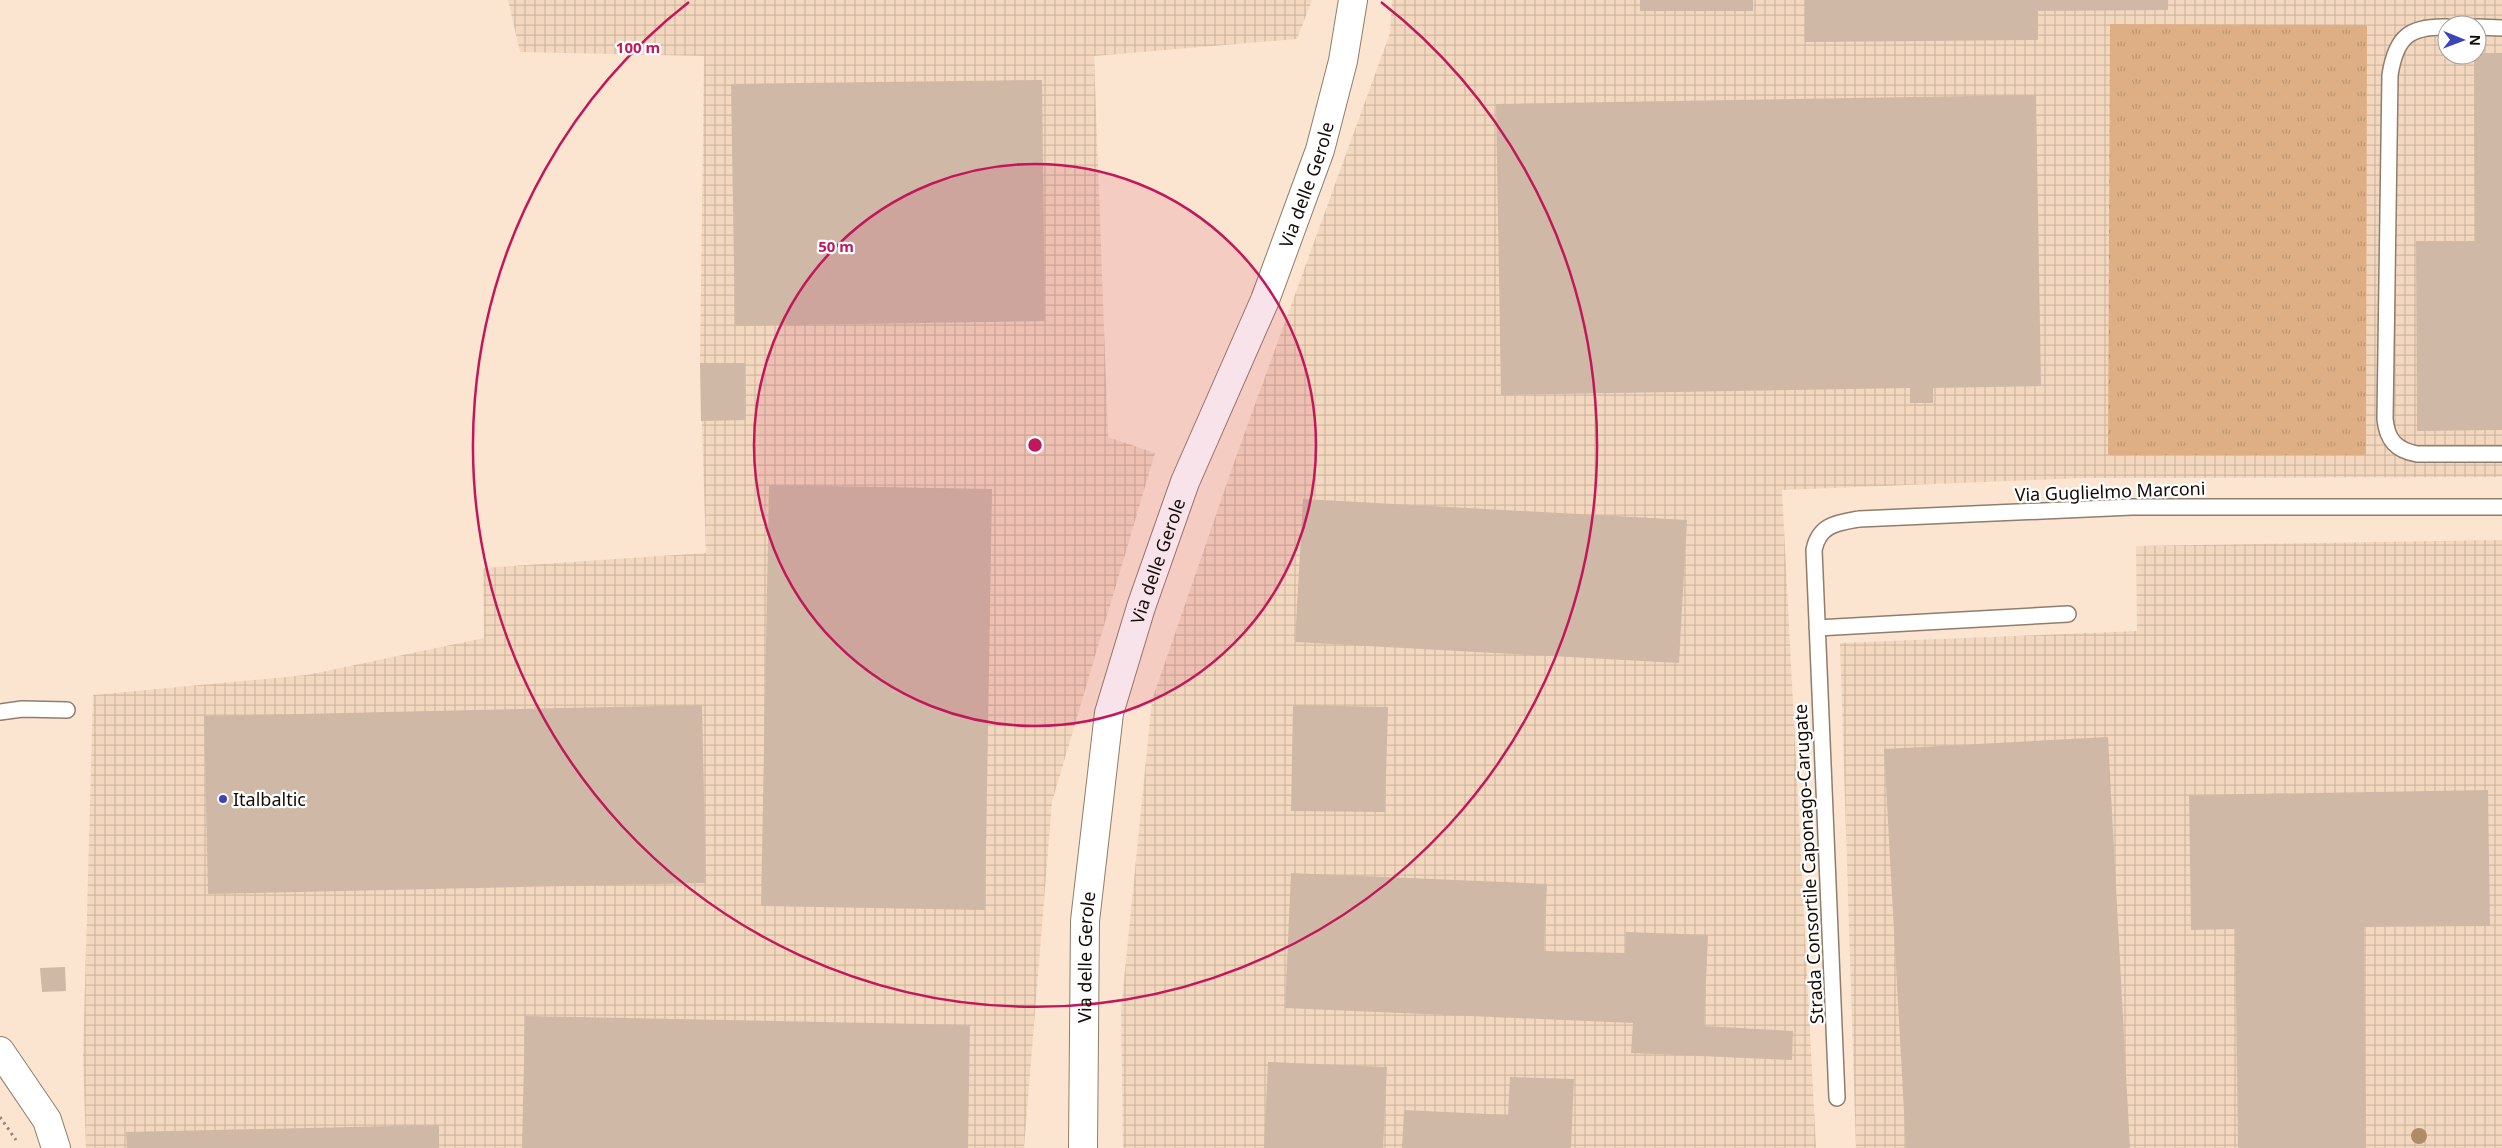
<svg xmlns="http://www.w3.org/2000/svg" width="2502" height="1148" font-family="'Noto Sans',sans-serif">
<defs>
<pattern id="industrial-grid" width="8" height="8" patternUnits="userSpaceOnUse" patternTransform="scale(1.25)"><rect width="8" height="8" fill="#f3d8bf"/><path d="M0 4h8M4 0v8" fill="none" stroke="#cfb8a3"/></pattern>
<pattern id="grass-tufts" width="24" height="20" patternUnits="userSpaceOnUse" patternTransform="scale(1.25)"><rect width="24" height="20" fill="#deaf84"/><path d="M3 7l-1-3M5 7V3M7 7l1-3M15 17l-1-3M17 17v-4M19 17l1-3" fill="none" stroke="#bd9570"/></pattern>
</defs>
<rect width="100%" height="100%" fill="#fbe5d1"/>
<!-- industrial -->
<path fill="url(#industrial-grid)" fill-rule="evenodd" d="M508,0h804l-15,39 -203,17 14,381 47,16 -103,349 -28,346h-938l-3,-92 10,-361 214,-20 177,-37 -1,-70 223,-15 -6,-190 4,-307 -184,-4z
M1392,0h1110v477l-418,1 -302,12 34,658h-693l-2,-138 31,-310 85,-246 153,-421zM2447,25h30v30h-30z
M2502,540v608h-646l-16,-505 297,-12 -1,-85z"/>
<!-- grass -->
<path fill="url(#grass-tufts)" d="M2110,24l257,1 -1,430h-258z"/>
<!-- building -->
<path fill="#cfb9a6" d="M1640,0h113v11h-113z
M1805,0h363v10l-130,1v29l-233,2z
M2477,53h25v377l-85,1 -1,-190h59l-1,-186z
M1042,80l3,241 -310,5 -4,-242z
M2036,95l5,291 -108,2v15h-23v-15l-409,7 -5,-291z
M700,363h45l1,57 -45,1z
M769,485l223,4 -7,421 -224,-4z
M1303,499l384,21 -8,143 -384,-21z
M702,705l4,178 -498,11 -4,-178z
M1293,705l95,2 -3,105 -94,-1z
M2108,737l22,411h-224l-22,-399z
M2488,790l2,136 -126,1 2,221h-128l-3,-219 -44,1 -2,-135z
M1291,873l256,11 -3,67 81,2 1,-21 82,3 -4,91 89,5 -1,29 -161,-7 2,-30 -348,-15z
M65,967l1,24 -24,1 -2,-24z
M525,1016l445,9 -2,123h-446z
M1268,1062l119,5 -4,81h-119z
M1510,1077l64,2 -3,69h-169l2,-38 104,5z
M439,1125v23h-312l-1,-16z"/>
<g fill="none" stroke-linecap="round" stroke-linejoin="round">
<!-- service casing -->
<g stroke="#917d6b" stroke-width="18">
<path id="service" d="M2447,27c-38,-1 -51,10 -57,48l-5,344c2,21 11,31 32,35h85
M2477,27l25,1
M1817,628l251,-14
M0,712l22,-3 45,1
M1837,1098l-23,-548c5,-25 22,-27 45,-31l273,-12h370"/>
</g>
<!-- minor casing -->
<g stroke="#917d6b" stroke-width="30">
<g id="minor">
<path d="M0,1051l47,69 9,28"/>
<path id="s1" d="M1083,1148l2,-227 24,-208 32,-106 44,-125 80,-182 55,-150 23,-89 10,-61"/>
</g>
</g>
<!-- path -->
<path stroke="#968779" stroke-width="3" stroke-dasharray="2.5 4" stroke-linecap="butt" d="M0,1117l16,23"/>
<!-- service -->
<use href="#service" stroke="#fff" stroke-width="15"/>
<!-- minor -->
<use href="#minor" stroke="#fff" stroke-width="28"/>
</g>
<!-- trees -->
<circle fill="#af8c66" cx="2419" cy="1136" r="8"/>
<!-- distance rings -->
<circle cx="1035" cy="445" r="281" fill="#c2185b" fill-opacity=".12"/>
<g fill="none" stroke="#c2185b" stroke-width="2.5">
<circle cx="1035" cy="445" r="281"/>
<path d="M1381 2A562 562 0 1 1 689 2"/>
</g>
<!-- markers -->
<circle fill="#3d44b9" stroke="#fff" stroke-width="2" cx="223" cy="799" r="5"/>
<g text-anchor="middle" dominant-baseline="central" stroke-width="4.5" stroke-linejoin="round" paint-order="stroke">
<!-- street labels -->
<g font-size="18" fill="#120b05" stroke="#fff">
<text stroke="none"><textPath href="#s1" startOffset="1001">Via delle Gerole</textPath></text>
<text transform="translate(2110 491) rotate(-2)">Via Guglielmo Marconi</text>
<text stroke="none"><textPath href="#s1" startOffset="596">Via delle Gerole</textPath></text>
<text transform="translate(1808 864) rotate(-93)">Strada Consortile Caponago-Carugate</text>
<text stroke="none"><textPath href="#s1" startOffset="191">Via delle Gerole</textPath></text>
</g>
<!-- poi labels -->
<g font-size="18" fill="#120b05" stroke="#fff" text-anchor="start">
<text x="233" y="799">Italbaltic</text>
</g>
</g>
<circle cx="1035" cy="445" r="8" fill="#c2185b" stroke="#fff" stroke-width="2.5"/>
<g font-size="15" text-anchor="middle" font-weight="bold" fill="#c2185b" stroke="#fff" stroke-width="4.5" stroke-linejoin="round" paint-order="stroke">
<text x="638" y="53">100 m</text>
<text x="836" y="252">50 m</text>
</g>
<!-- north arrow -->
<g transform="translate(2462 40) rotate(91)"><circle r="24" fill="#ffffff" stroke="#a09d9b"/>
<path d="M0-4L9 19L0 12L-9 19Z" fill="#3d44b9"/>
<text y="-8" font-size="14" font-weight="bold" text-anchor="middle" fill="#120b05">N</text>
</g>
</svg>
